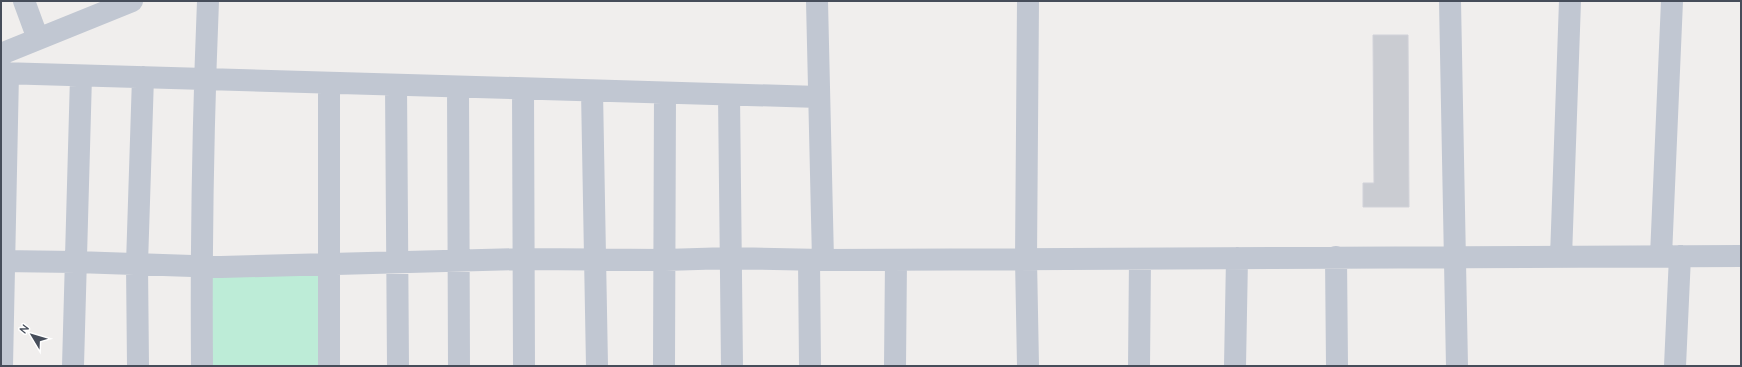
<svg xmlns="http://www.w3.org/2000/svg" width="1742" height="367" font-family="Quicksand,sans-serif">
<rect width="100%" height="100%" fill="#f0eeed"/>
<!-- green -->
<path fill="#bdecd7" d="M324,268v98h-118l-1,-96z"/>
<!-- building -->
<path fill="#caccd2" stroke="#d1d2d9" d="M1373,35h35l1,172h-46v-24h11z"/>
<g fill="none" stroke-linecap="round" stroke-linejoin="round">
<!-- street -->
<path stroke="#c1c7d2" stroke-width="22" d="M24,1l14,38
M817,1l6,259
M1028,1l-2,258 2,107
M1450,1l7,365
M1,54l131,-53
M1,73l818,24
M329,83v283
M396,85l2,281
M458,87l1,279
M523,89l1,277
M592,91l5,275
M729,95l3,271
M1661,256l11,-255
M1336,257l1,109
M1561,257l9,-256
M809,260l1,106
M1,261l75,1 145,5 302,-8 142,1 65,-2 93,2 918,-4
M2,366l6,-293
M73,366l8,-290
M138,366l-1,-102 6,-187
M202,366c-1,-122 1,-243 6,-365
M664,366l1,-273
M895,366l1,-106
M1139,366l1,-107
M1235,366l2,-108
M1675,366l5,-110"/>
</g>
<!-- border -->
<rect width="1742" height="367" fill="none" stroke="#464d5a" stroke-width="4"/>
<!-- north arrow -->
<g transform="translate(32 335) rotate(308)" stroke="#ffffff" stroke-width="3" paint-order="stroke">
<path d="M0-3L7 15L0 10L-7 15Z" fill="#464d5a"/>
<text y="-6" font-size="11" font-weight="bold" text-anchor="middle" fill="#464d5a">N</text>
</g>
</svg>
